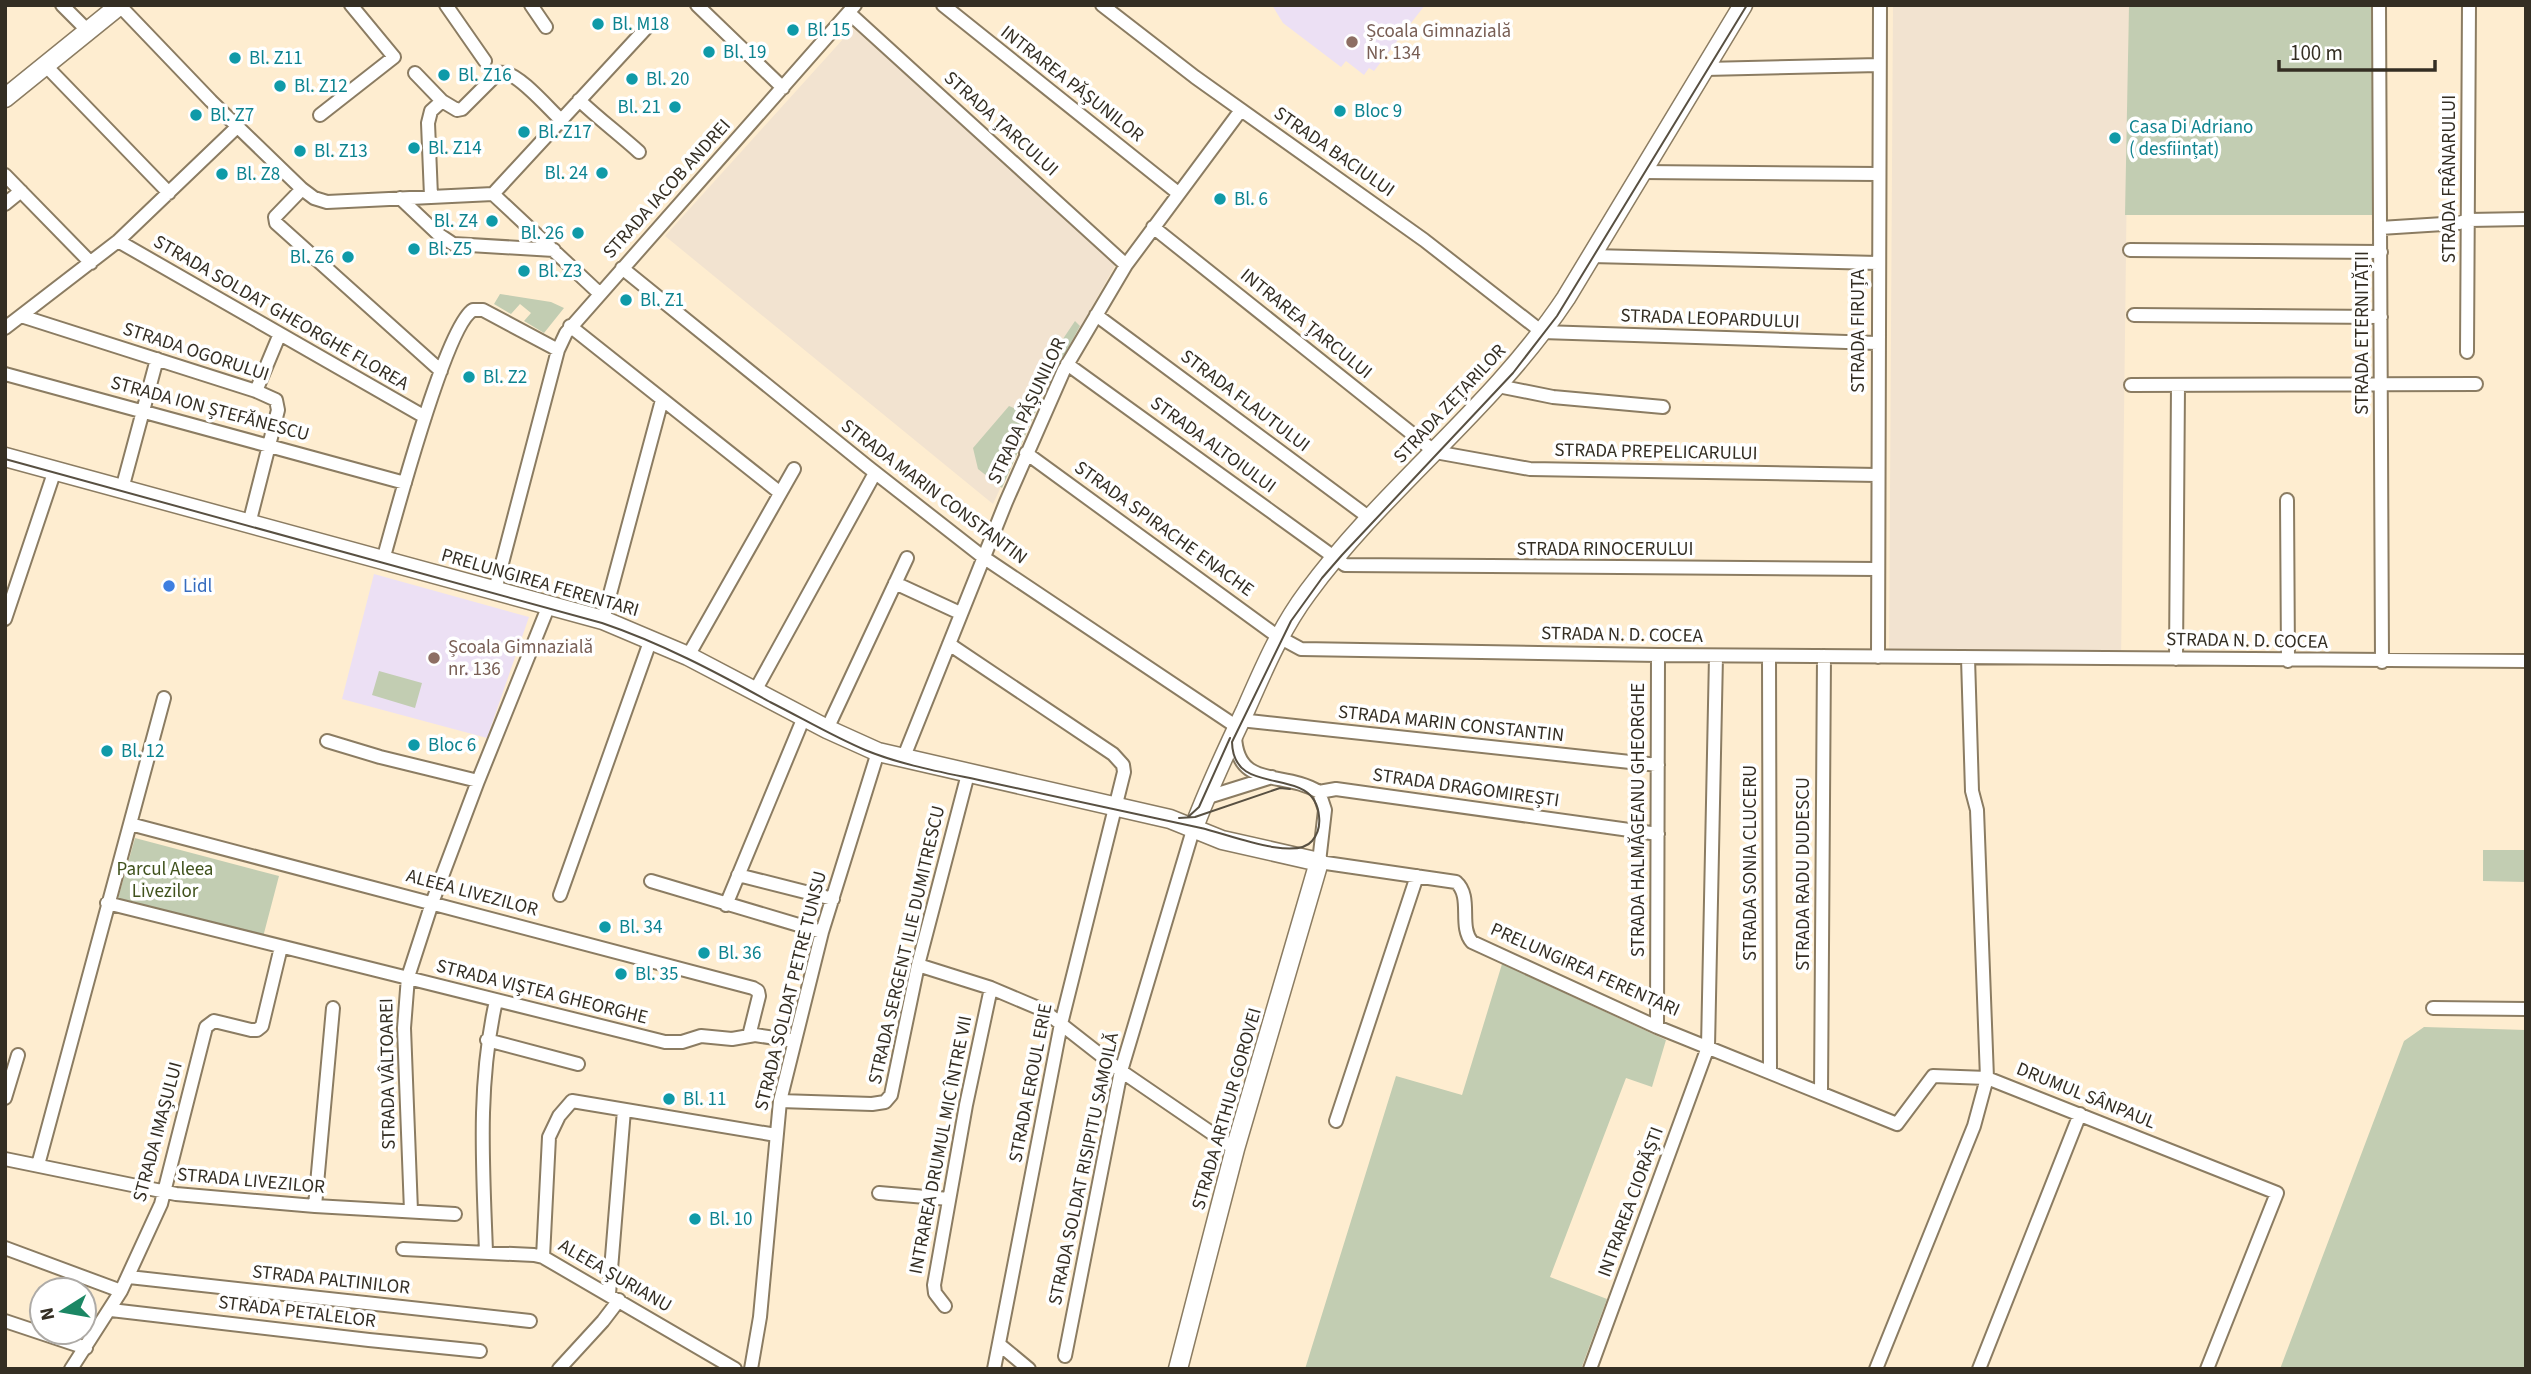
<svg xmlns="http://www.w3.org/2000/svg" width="2531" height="1374" font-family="'Source Sans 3',sans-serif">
<rect width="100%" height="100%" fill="#feedd0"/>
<!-- industrial -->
<path fill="#f2e3d0" d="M1893,5h236l-8,659 -232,-3z
M853,28l264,234 -72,129 -52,113 -328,-268z"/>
<!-- education -->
<path fill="#ece0f4" d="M1272,5h153l-51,66 -5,-3 -5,7 -18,-14 -5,6 -58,-44z
M374,574l155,43 -42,121 -145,-39z"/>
<!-- green -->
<path fill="#c2cdb2" d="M2129,5h244v210h-248z
M500,294l51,8 13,6 -20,25 -20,-12 7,-8 -11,-9 -9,10 -17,-10z
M1075,321l5,5 -35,65 -43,97 -24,-19 -5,-21 36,-42 7,3z
M379,671l43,12 -7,25 -43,-13z
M135,838l144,38 -16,61 -146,-35z
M2483,850h43v32l-43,-1z
M1502,964l164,76 -14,47 -26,-9 -76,199 57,22 -26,70h-276l91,-293 66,19z
M2424,1027l102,3v339h-246l124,-328z"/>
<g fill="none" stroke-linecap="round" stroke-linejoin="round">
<!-- street casing -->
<g stroke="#8b7c62" stroke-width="16">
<path id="street" d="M62,5l27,27
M446,5l39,56
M531,5l15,22
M697,5l86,83
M943,5l235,188
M1102,5l93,72 229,163 118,92 335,11
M2379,5l3,657
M120,6l91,95 91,88 12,9 13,4 166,-8 156,-169
M849,13l277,252
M47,67l122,126
M1705,69l174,-4
M415,73l27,28 15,9 5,-1 33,-33c4,-3 4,-4 10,-3 15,2 44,36 56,47
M579,100c20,19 40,34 60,52
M320,115l74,-58 -43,-52
M1642,172l236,2
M5,175l86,88
M302,189l-27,28 1,6 165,148
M493,194l106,99
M431,196l-3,-73 3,-12 11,-10
M400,198l38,36 15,10 101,6
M5,204l16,-13
M1153,227l282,225 95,17 347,6
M2380,228l79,-5 9,-3 58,-1
M118,241l307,176
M2130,250l251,2
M1591,256l287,7
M622,268l246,199 115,90 254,170
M1096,315l275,204
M2134,315l247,2
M21,316l235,75 20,9 2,10 -29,114
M570,326l209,166
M5,328l113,-87 119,-114
M2467,352l2,-347
M1067,364l278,201 532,4
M5,374l400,109
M2131,385l345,-1
M1498,386l55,11 110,10
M256,391l23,-55
M1026,453l251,183 24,13 357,6 868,6
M122,489l35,-130
M2287,500l1,161
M383,560c11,-39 63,-235 90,-250h10l75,40
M895,583l65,30
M495,590l63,-240 8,-17 289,-328
M5,619l50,-149
M603,620l59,-220
M949,644l164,110 10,11 1,7 -63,252 -67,345
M688,656l106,-187
M1769,656l1,415
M1878,657l2,-652
M2176,659l2,-274
M755,691l120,-218
M1240,720l418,45
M827,729l80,-171
M1235,737c3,53 49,33 84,55
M327,741l53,16 98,24
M903,759l103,-257 58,-132 62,-105 115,-155
M1319,792l6,18 -6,52 137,20c17,15 2,44 16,60l185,85 240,97 36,-48 54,2 290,115 -70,176
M1319,792l17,-3 322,45
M1205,798l67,-21
M130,824l623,164 5,3 1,5 -10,40
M738,875l95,24
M651,881l171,51
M560,895l91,-256
M107,903l558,139h17l19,-6 31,3 23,-4 40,6
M726,905l78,-188
M918,965l73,23 52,22 78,61 114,78
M2433,1008l93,1
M1657,1027l1,-372
M487,1040l91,24
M1821,1093l3,-437
M5,1098l13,-43
M780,1101l92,3 13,-2 6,-7 27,-130 50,-191
M1336,1121l81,-245
M5,1159l171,35 139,12 140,8
M38,1165l126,-467
M879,1193l70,6
M315,1206l18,-198
M411,1211l-7,-183 4,-51 24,-74 46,-122 71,-176
M5,1248l116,43
M403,1249l131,6 9,2
M486,1252c-3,-85 -9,-167 10,-251
M129,1277l401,44
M609,1294l15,-184
M945,1306l-10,-13 -1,-8 32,-180 25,-117
M111,1310l258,30 111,11
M5,1321l81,27
M1000,1345l29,24
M1065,1356l56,-285 72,-241
M71,1369l50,-78 40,-87 45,-177 8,-6 37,9h6l5,-4 19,-79
M559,1369l44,-48 16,-21
M735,1369l-192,-112 6,-120 10,-21 13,-15 204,34
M751,1369l9,-52 20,-216 42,-169 56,-180
M1590,1369l118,-322 8,-391
M1876,1369l98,-243 13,-48 -10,-268 -5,-19 -4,-133
M1979,1369l101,-255"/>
</g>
<!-- secondary casing -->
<g stroke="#8b7c62" stroke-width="21">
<path id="secondary" d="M5,98l115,-93
M5,457l598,163 85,36 139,73 51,23 292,67 52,21 97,22 -84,287 -57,220
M1193,830c15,-41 34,-81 53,-121 18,-41 35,-81 62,-117 77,-105 185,-184 258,-294l177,-293"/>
</g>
<!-- street -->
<use href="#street" stroke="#fff" stroke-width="12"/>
<!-- secondary -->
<use href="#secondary" stroke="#fff" stroke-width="18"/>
<!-- tram -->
<path stroke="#585042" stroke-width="2" d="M5,459l597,164c59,20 114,49 168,79 32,16 62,34 95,48 39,16 82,23 123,32 71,15 142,30 213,46 24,5 94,34 111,13 6,-7 8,-17 7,-25 -5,-54 -86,-15 -87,-74l59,-121 31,-43 20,-23 171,-182 44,-57 190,-311
M1188,817l11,-10 31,-69
M1179,818l16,-1 85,-29 10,1"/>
</g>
<!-- markers -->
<g fill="#0f9aa8" stroke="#fff" stroke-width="2.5">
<circle cx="598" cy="24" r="7"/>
<circle cx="793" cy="30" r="7"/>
<circle cx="709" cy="52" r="7"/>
<circle cx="235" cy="58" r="7"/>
<circle cx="444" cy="75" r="7"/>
<circle cx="632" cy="79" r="7"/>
<circle cx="280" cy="86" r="7"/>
<circle cx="675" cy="107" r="7"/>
<circle cx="1340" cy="111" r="7"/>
<circle cx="196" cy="115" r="7"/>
<circle cx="524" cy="132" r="7"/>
<circle cx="2115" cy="138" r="7"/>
<circle cx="414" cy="148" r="7"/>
<circle cx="300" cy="151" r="7"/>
<circle cx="602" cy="173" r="7"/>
<circle cx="222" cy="174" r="7"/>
<circle cx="1220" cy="199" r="7"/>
<circle cx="492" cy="221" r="7"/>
<circle cx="578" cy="233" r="7"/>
<circle cx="414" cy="249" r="7"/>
<circle cx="348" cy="257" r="7"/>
<circle cx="524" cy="271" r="7"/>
<circle cx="626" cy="300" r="7"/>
<circle cx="469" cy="377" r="7"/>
<circle cx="414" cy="745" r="7"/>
<circle cx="107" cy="751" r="7"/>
<circle cx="605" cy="927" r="7"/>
<circle cx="704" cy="953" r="7"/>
<circle cx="621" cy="974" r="7"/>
<circle cx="669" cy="1099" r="7"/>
<circle cx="695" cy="1219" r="7"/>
</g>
<g fill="#8d6e63" stroke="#fff" stroke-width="2.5">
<circle cx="1352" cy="42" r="7"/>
<circle cx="434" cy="658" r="7"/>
</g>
<circle fill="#3f7fe0" stroke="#fff" stroke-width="2.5" cx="169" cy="586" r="7"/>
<g text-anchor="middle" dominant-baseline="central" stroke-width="7" stroke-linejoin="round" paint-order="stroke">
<!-- culture labels -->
<g font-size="19" fill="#0d838f" stroke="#fff" text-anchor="start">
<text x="612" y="24">Bl. M18</text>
<text x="807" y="30">Bl. 15</text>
<text x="723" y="52">Bl. 19</text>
<text x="249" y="58">Bl. Z11</text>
<text x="458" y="75">Bl. Z16</text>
<text x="646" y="79">Bl. 20</text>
<text x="294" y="86">Bl. Z12</text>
<text x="661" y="107" text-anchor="end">Bl. 21</text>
<text x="1354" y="111">Bloc 9</text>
<text x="210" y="115">Bl. Z7</text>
<text x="2129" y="127">Casa Di Adriano<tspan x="2129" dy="22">( desființat)</tspan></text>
<text x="538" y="132">Bl. Z17</text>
<text x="428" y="148">Bl. Z14</text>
<text x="314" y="151">Bl. Z13</text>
<text x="588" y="173" text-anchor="end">Bl. 24</text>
<text x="236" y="174">Bl. Z8</text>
<text x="1234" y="199">Bl. 6</text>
<text x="478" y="221" text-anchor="end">Bl. Z4</text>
<text x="564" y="233" text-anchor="end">Bl. 26</text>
<text x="428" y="249">Bl. Z5</text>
<text x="334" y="257" text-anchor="end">Bl. Z6</text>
<text x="538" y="271">Bl. Z3</text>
<text x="640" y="300">Bl. Z1</text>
<text x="483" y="377">Bl. Z2</text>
<text x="428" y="745">Bloc 6</text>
<text x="121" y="751">Bl. 12</text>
<text x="619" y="927">Bl. 34</text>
<text x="718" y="953">Bl. 36</text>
<text x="635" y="974">Bl. 35</text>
<text x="683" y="1099">Bl. 11</text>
<text x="709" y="1219">Bl. 10</text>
</g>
<!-- education labels -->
<g font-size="19" fill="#785e54" stroke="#fff" text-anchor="start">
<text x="1366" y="31">Școala Gimnazială<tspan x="1366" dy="22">Nr. 134</tspan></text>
<text x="448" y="647">Școala Gimnazială<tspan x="448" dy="22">nr. 136</tspan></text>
</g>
<!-- street labels -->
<g font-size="19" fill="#342e23" stroke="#fff">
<text transform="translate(1072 84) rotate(38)">INTRAREA PĂȘUNILOR</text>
<text transform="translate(1001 124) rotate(42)">STRADA ȚARCULUI</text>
<text transform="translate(1334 152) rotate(35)">STRADA BACIULUI</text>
<text transform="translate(2449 179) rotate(-90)">STRADA FRÂNARULUI</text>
<text transform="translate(667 189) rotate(-48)">STRADA IACOB ANDREI</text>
<text transform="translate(281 313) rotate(30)">STRADA SOLDAT GHEORGHE FLOREA</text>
<text transform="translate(1710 319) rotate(2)">STRADA LEOPARDULUI</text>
<text transform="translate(1306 324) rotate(39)">INTRAREA ȚARCULUI</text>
<text transform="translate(1858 331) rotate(-90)">STRADA FIRUȚA</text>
<text transform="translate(2362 333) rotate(-90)">STRADA ETERNITĂȚII</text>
<text transform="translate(196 352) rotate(18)">STRADA OGORULUI</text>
<text transform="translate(1245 401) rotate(37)">STRADA FLAUTULUI</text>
<text transform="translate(1450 404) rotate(-47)">STRADA ZEȚARILOR</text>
<text transform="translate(210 409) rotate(15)">STRADA ION ȘTEFĂNESCU</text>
<text transform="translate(1027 411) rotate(-65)">STRADA PĂȘUNILOR</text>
<text transform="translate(1213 445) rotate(36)">STRADA ALTOIULUI</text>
<text transform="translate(1656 452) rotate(1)">STRADA PREPELICARULUI</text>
<text transform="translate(934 492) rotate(37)">STRADA MARIN CONSTANTIN</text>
<text transform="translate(1164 529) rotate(36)">STRADA SPIRACHE ENACHE</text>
<text x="1605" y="549">STRADA RINOCERULUI</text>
<text transform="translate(540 583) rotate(16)">PRELUNGIREA FERENTARI</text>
<text transform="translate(1622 635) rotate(1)">STRADA N. D. COCEA</text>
<text transform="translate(2247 641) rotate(1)">STRADA N. D. COCEA</text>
<text transform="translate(1451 724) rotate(6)">STRADA MARIN CONSTANTIN</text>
<text transform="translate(1466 788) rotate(8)">STRADA DRAGOMIREȘTI</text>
<text transform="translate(1638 820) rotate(-90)">STRADA HALMĂGEANU GHEORGHE</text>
<text transform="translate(1750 863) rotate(-90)">STRADA SONIA CLUCERU</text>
<text transform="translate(1803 874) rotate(-90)">STRADA RADU DUDESCU</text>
<text transform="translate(472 893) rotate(15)">ALEEA LIVEZILOR</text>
<text transform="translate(907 945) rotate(-77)">STRADA SERGENT ILIE DUMITRESCU</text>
<text transform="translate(1585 970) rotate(24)">PRELUNGIREA FERENTARI</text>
<text transform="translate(791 991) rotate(-76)">STRADA SOLDAT PETRE TUNSU</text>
<text transform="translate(542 992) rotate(14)">STRADA VIȘTEA GHEORGHE</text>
<text transform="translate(388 1074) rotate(-91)">STRADA VÂLTOAREI</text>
<text transform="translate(1031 1083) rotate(-79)">STRADA EROUL ERIE</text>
<text transform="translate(2086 1096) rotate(22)">DRUMUL SÂNPAUL</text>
<text transform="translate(1227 1109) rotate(-74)">STRADA ARTHUR GOROVEI</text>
<text transform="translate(158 1132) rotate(-75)">STRADA IMAȘULUI</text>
<text transform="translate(941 1145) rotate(-79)">INTRAREA DRUMUL MIC ÎNTRE VII</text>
<text transform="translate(1084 1169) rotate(-78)">STRADA SOLDAT RISIPITU SAMOILĂ</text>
<text transform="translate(251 1181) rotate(5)">STRADA LIVEZILOR</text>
<text transform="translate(1631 1202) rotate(-70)">INTRAREA CIORĂȘTI</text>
<text transform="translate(615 1276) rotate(30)">ALEEA ȘURIANU</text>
<text transform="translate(331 1280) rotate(6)">STRADA PALTINILOR</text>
<text transform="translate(297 1312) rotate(7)">STRADA PETALELOR</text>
</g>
<!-- shop labels -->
<g font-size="19" fill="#366cbe" stroke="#fff" text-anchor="start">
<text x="183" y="586">Lidl</text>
</g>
<!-- park labels -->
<g font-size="19" fill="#40521d" stroke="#fff">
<text x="165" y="869">Parcul Aleea<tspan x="165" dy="22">Livezilor</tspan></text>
</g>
</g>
<!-- border -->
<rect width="2531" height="1374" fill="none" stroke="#342e23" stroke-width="14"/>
<!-- north arrow -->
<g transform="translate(63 1311) rotate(259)"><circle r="33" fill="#ffffff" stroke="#aeaba7" stroke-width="2"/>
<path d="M0-5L12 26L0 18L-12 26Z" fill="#1b8764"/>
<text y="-10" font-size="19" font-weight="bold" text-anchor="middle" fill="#342e23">N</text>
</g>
<!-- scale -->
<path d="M2279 60v10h156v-10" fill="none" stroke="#342e23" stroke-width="3.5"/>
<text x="2290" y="60" font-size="21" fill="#342e23" stroke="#ffffff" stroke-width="5" paint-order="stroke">100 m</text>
</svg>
